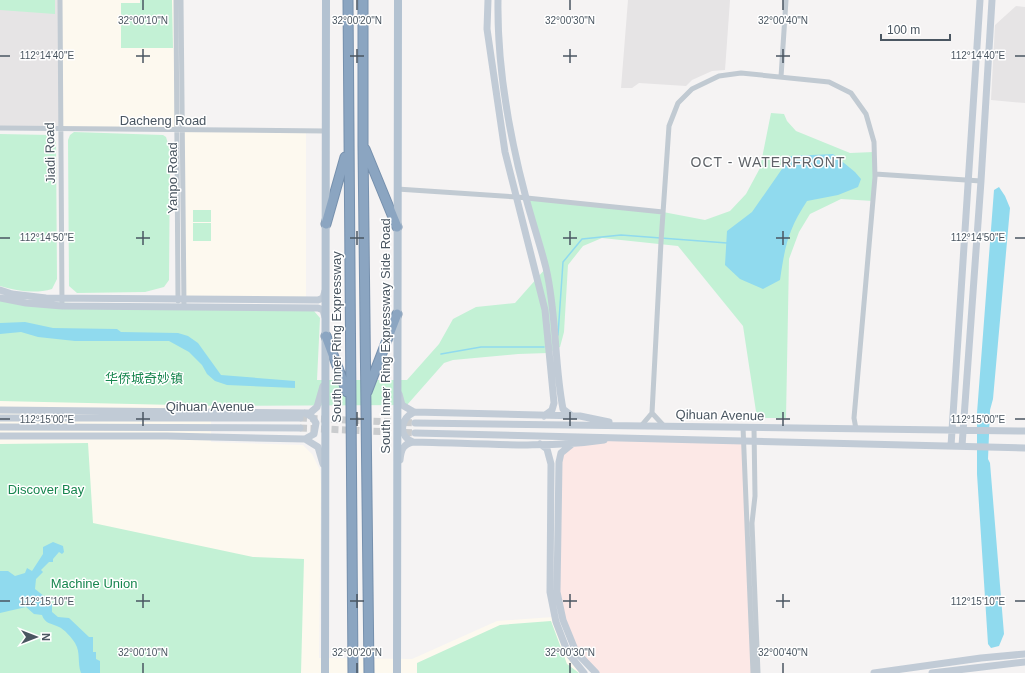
<svg xmlns="http://www.w3.org/2000/svg" width="1025" height="673" font-family="Arial,'Noto Sans SC',sans-serif">
<rect width="100%" height="100%" fill="#f5f3f3"/>
<!-- commercial -->
<path fill="#fdf9ef" d="M60,0h116l1,131 -116,-1z
M183,131h123v169l-122,-1z
M0,334l211,69v39l92,3 9,9 8,16 1,14 -2,174 93,1 85,-38 56,-4 28,56h-581z"/>
<!-- education -->
<path fill="#e6e4e5" d="M0,0h60l1,130 -61,-2z
M628,0h102l-5,70 -13,1 -20,9 -6,6 -47,-3 -7,5h-11z
M1016,6l9,1v96l-34,-3 4,-75z"/>
<!-- medical -->
<path fill="#fce8e6" d="M625,437l119,3 9,233h-157l-20,-21 -19,-60 2,-130 7,-14z"/>
<!-- green -->
<path fill="#c3f1d5" d="M0,0h55v14l-55,-4z
M140,0h32l1,48h-52v-45h19z
M771,113l13,1 3,7 9,10 54,22 24,-1 -1,49 -32,-2 -31,15 -11,18 -10,27 -3,159h-29l-14,-92 -65,-80 -76,-8 -19,8 -15,19 -4,67 -4,15 -12,6 -30,1 -65,6 -9,3 -37,42 -187,1 -220,-5v-103l11,3 303,10 6,7 -3,62h90l32,-36 14,-25 23,-12 39,-4 31,-35 -20,-69 137,13 42,8 25,-9 16,-17 14,-26z
M74,132l89,3 3,2 4,13 -1,130 -5,7 -19,5 -68,1 -8,-7 -1,-146 2,-5z
M0,134l50,1 6,6 1,138 -5,10c-17,5 -35,2 -52,-3z
M193,210h18v12h-18z
M193,223h18v18h-18z
M88,443l5,80 160,34 51,2 -3,114h-301v-229z
M551,621l16,43 12,9h-162v-10l83,-38z"/>
<!-- water -->
<path fill="#90daee" d="M833,154l22,18 6,7 -3,8 -20,8 -31,6c-19,29 -22,45 -27,79l-17,9 -23,-10 -15,-14 2,-34 25,-19 39,-56z
M999,187l6,9 5,12 -17,191 -3,11 -2,49 2,4 14,171 -5,12 -8,2 -3,-4 -11,-170v-61l17,-223z
M25,322l28,6 64,1 4,3 57,1 10,3 10,7 23,32 74,6v7l-68,-3 -12,-4 -8,-7 -5,-9 -13,-13 -20,-11h-94l-37,-4 -17,-5 -21,2v-11z
M53,542l10,4 1,6 -2,2 -3,-2 -6,7v3h-4l-8,8 2,2 -7,7 -1,10 14,11v4h3v8l6,5 11,1 20,19h4v15h3v7l4,2v12h-19c-4,-11 0,-20 -6,-30 -3,-5 -11,-14 -16,-16 -8,-4 -14,-3 -17,-12l-8,-1 -8,-7 -26,6v-42h8l7,5 10,-3 2,-5 5,3 11,-17v-7z"/>
<g fill="none" stroke-linecap="round" stroke-linejoin="round">
<!-- stream -->
<path stroke="#90daee" stroke-width="1.5" d="M558,335l5,-73 19,-23 39,-4 106,8
M441,354l40,-7h63"/>
<!-- secondary-tunnel -->
<path stroke="#caccce" stroke-width="7" stroke-dasharray="7 3.5" stroke-linecap="butt" d="M300,418l115,5
M300,428l115,5"/>
<!-- highway casing -->
<g stroke="#7690ad" stroke-width="11">
<path id="highway" d="M348,0l5,673
M363,0v146l6,527
M365,149l32,78
M326,224l19,-67
M326,336l21,56
M367,392l30,-78"/>
</g>
<!-- street -->
<path stroke="#c1cad2" stroke-width="5" d="M60,0l2,306
M176,0l2,301
M181,0l3,307
M781,77l5,-77
M0,128l326,3
M875,174l106,7
M397,189l120,8 146,15
M652,413l12,13
M641,426l11,-13 9,-171 8,-116 9,-23 14,-14 27,-13 22,-3 88,9 22,11 15,21 8,28 1,35 -21,241 2,11
M743,427l10,246
M754,428l1,68 -3,27 6,150"/>
<!-- secondary -->
<path stroke="#c1cbd6" stroke-width="7" d="M488,0l-1,29 18,123 40,158 9,93 -2,7 -8,6
M498,0c-1,66 11,134 28,198 6,23 14,46 20,70 11,47 8,95 17,141l9,7
M0,290l12,4 34,4 272,2 5,-2 2,-7
M0,298l26,5 36,3 256,2 5,2 2,7
M399,394l3,11 12,7 166,4 29,6
M0,410l310,3 7,-6 6,-21
M305,413l7,4 4,6 -2,11 -9,5
M0,418h300
M415,423l610,8
M0,427l300,1
M415,433l610,15
M0,436h167l138,3 13,8 5,17
M413,442c-15,-6 -13,-23 1,-30
M540,444l7,5 4,15 -1,128 6,30 12,31 16,20
M572,444l-11,9 -2,9 -2,130 6,28 13,32 20,21
M951,446l29,-446
M962,446l19,-265 11,-181
M400,460c1,-10 3,-16 13,-18 63,1 129,7 191,-2
M874,673l107,-15 44,-4
M932,673l93,-11"/>
<!-- primary -->
<path stroke="#b3c2d1" stroke-width="8" d="M325,673l1,-673
M397,673l1,-673"/>
<!-- highway -->
<use href="#highway" stroke="#8ba5c1" stroke-width="9"/>
</g>
<!-- ticks -->
<path fill="none" stroke="#4a5661" stroke-width="1.5" d="M143,0v10M357,0v10M570,0v10M783,0v10M143,49v14M357,49v14M570,49v14M783,49v14M0,56h10M136,56h14M350,56h14M563,56h14M776,56h14M1015,56h10M143,231v14M357,231v14M570,231v14M783,231v14M0,238h10M136,238h14M350,238h14M563,238h14M776,238h14M1015,238h10M143,412v14M357,412v14M570,412v14M783,412v14M0,419h10M136,419h14M350,419h14M563,419h14M776,419h14M1015,419h10M143,594v14M357,594v14M570,594v14M783,594v14M0,601h10M136,601h14M350,601h14M563,601h14M776,601h14M1015,601h10M143,663v10M357,663v10M570,663v10M783,663v10"/>
<g text-anchor="middle" dominant-baseline="central" stroke-width="3" stroke-linejoin="round" paint-order="stroke">
<!-- street labels -->
<g font-size="13" fill="#4a5661" stroke="#fff">
<text x="163" y="120">Dacheng Road</text>
<text transform="translate(50 153) rotate(-91)">Jiadi Road</text>
<text transform="translate(172 178) rotate(-90)">Yanpo Road</text>
<text transform="translate(385 336) rotate(-90)">South Inner Ring Expressway Side Road</text>
<text transform="translate(336 337) rotate(-90)">South Inner Ring Expressway</text>
<text x="210" y="406">Qihuan Avenue</text>
<text transform="translate(720 415) rotate(1)">Qihuan Avenue</text>
</g>
<!-- park labels -->
<g font-size="13" fill="#17864f" stroke="#fff">
<text x="144" y="378">华侨城奇妙镇</text>
<text x="46" y="489">Discover Bay</text>
<text x="94" y="583">Machine Union</text>
</g>
<!-- neighbourhood labels -->
<g font-size="14" letter-spacing="1" fill="#5f6368" stroke="#fff">
<text x="768" y="162">OCT - WATERFRONT</text>
</g>
</g>
<g font-size="10" text-anchor="middle" fill="#4a5661" stroke="#fff" stroke-width="3" stroke-linejoin="round" paint-order="stroke">
<text x="143" y="24">32°00'10"N</text>
<text x="357" y="24">32°00'20"N</text>
<text x="570" y="24">32°00'30"N</text>
<text x="783" y="24">32°00'40"N</text>
<text x="978" y="59">112°14'40"E</text>
<text x="47" y="59">112°14'40"E</text>
<text x="978" y="241">112°14'50"E</text>
<text x="47" y="241">112°14'50"E</text>
<text x="978" y="423">112°15'00"E</text>
<text x="47" y="423">112°15'00"E</text>
<text x="978" y="605">112°15'10"E</text>
<text x="47" y="605">112°15'10"E</text>
<text x="143" y="656">32°00'10"N</text>
<text x="357" y="656">32°00'20"N</text>
<text x="570" y="656">32°00'30"N</text>
<text x="783" y="656">32°00'40"N</text>
</g>
<!-- north arrow -->
<g transform="translate(36 637) rotate(90)" stroke="#ffffff" stroke-width="3" paint-order="stroke">
<path d="M0-3L7 15L0 10L-7 15Z" fill="#4a5661"/>
<text y="-6" font-size="11" font-weight="bold" text-anchor="middle" fill="#4a5661">N</text>
</g>
<!-- scale -->
<path d="M881 34v6h69v-6" fill="none" stroke="#4a5661" stroke-width="2"/>
<text x="887" y="34" font-size="12" fill="#4a5661" stroke="#ffffff" stroke-width="3" paint-order="stroke">100 m</text>
</svg>
